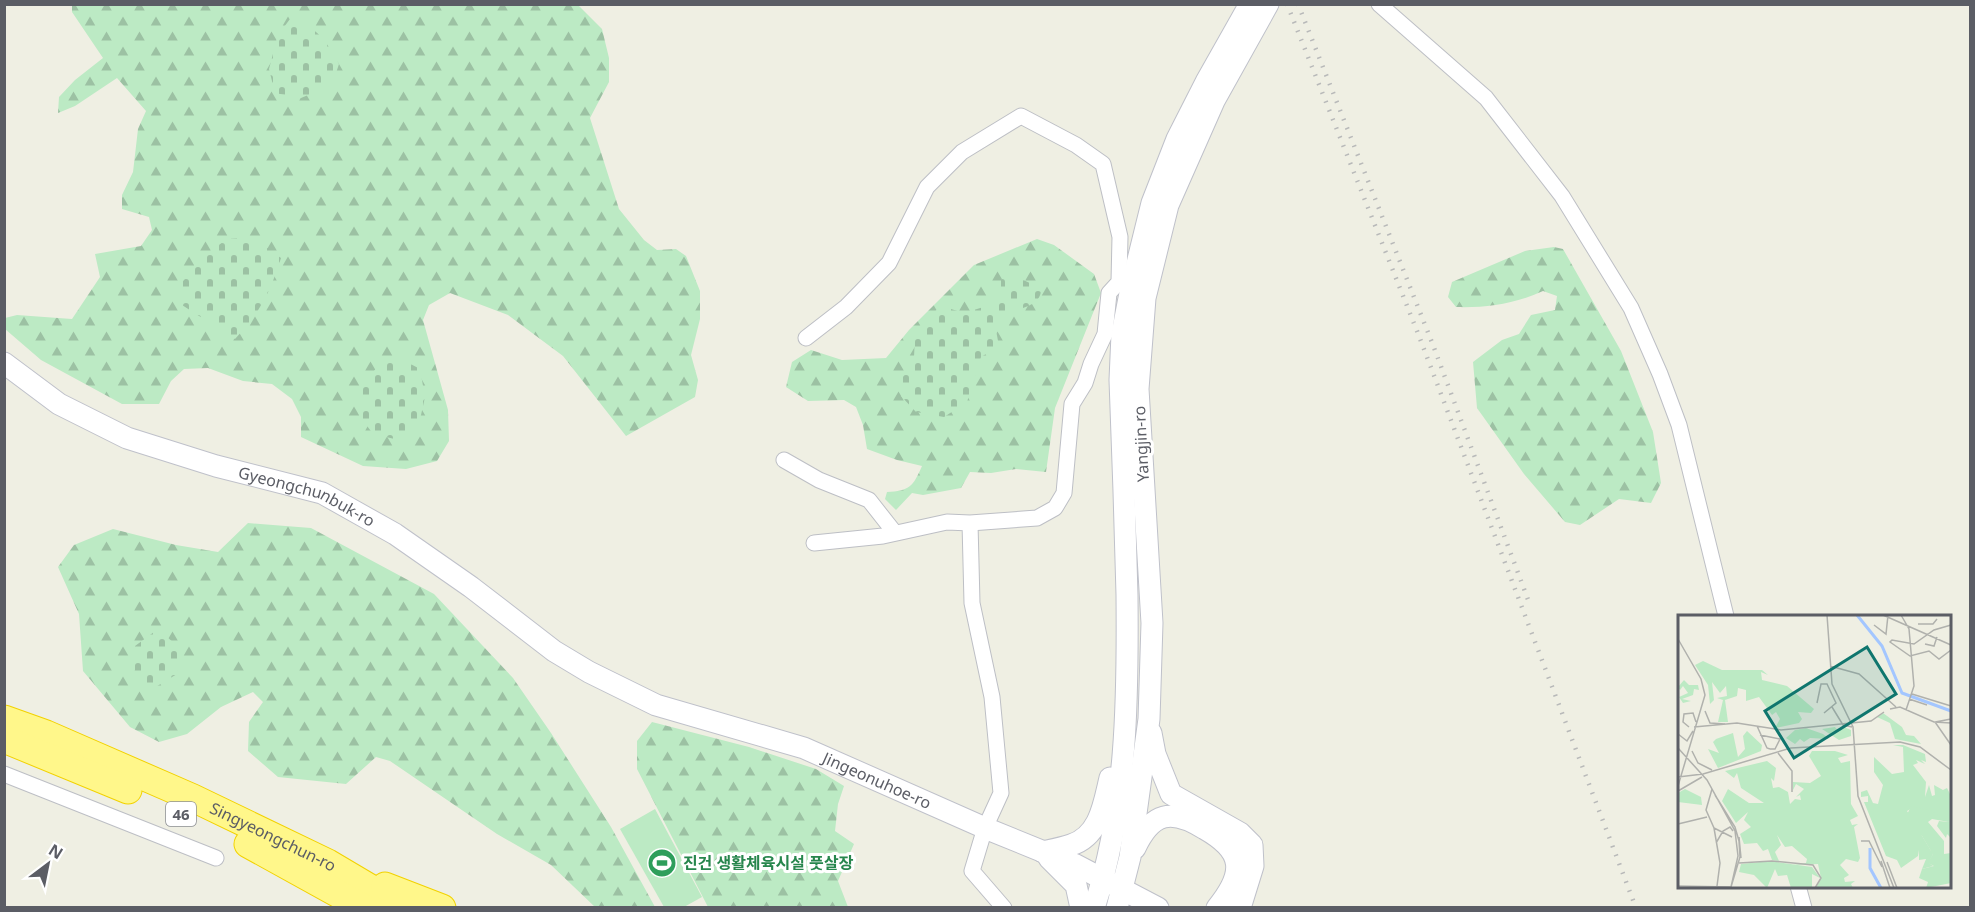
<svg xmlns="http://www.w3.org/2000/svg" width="1975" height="912" font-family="'Noto Sans','Noto Sans KR',sans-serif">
<defs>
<pattern id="forest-firs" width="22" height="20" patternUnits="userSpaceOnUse" patternTransform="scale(1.5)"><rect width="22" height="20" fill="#bceac4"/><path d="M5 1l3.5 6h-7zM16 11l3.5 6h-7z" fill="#9cc1a3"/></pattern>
<pattern id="cemetery-stones" width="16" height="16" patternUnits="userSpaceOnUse" patternTransform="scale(1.5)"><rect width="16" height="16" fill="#bceac4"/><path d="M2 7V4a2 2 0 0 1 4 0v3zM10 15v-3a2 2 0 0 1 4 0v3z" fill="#9cc1a3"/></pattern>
</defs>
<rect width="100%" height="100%" fill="#efefe3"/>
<!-- grass -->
<path fill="#bceac4" d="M655,809l47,88 -18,10h-20l-44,-78z"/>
<!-- forest -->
<path fill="url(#forest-firs)" d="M72,5h506l24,24 7,29v24l-19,36 29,91 25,31 13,10 19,-1 10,7 14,35v28l-9,36 7,25 -3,17 -69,39 -63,-80 -55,-41 -58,-22 -21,12 -6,15 25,90 1,31 -12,20 -31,8 -43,-3 -62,-29v-20l-9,-18 -20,-15 -29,-3 -35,-13 -24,1 -13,12 -12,23h-37l-81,-44 -36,-31v-11l12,-3 55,4 28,-42 -5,-23 46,-8 11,-16 -3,-13 -27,-8v-14l11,-23 5,-43 8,-18 -29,-33 -42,28 -17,7 1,-16 16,-17 28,-22 -31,-46z
M1037,239l17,6 40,29 7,19 -46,115 -9,64 -30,-3 -25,4 -21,-1 -9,16 -38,7 -11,-2 -16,17 -11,-11 2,-7c22,-1 26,-5 35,-26l-25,-6 -30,-11 -4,-24 -7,-18 -12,-7 -36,1 -22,-14 6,-25 19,-12 31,10 44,-2 23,-28 65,-65z
M1554,247l9,2 58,102 32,81 8,51 -10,20 -32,-4 -39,26 -15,-3 -41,-48 -47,-66 -4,-46 29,-22 17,-6 12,-19 24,-5 2,-14 -14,-5c-28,13 -58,17 -87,16l-8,-10 4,-15 73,-31z
M248,523l63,5 123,66 79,84 38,55 60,94 44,80h-60l-44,-42 -54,-31 -107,-73 -14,-4 -30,27 -68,-7 -30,-26 1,-29 14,-20 -10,-10 -32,15 -34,27 -28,8 -29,-15 -47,-56 -4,-57 -21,-47 16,-22 39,-16 63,16 42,7z
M652,722l97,25 67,22 28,17 -6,18 -3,27 19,13 -16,37 10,26h-140l-71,-138v-28z"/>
<!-- cemetery -->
<path fill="url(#cemetery-stones)" d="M290,19c27,7 36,22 49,45l-7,21 -31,13 -26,-5 -6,-24 9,-34z
M252,237l29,21c-11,35 -21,54 -46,81l-53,-34 1,-24 26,-29 18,-13z
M1019,278l15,7 8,-5c1,29 -16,24 -35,35 -4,3 -8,7 -12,10l4,21 -18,11 -14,45 -23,15 -28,-5 -15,-16v-16l13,-23 1,-21 9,-16 14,-11h13l13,4 26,-8 11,-14v-12z
M403,360l17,9 5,28 -6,27 -20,16 -26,-6 -14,-19 -3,-24 25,-28z
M158,629l25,22 -6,23 -23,14 -18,-7 -5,-32z"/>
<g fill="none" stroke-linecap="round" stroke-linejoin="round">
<!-- street casing -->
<g stroke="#bdbfc5" stroke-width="17">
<path id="street" d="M1379,4l107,94 76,98 69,112 29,66 19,51 47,191
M806,338l40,-31 43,-44 38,-76 35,-35 59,-36 55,29 27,19 17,73 -1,45 -10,11 -4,41 -14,30 -6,19 -13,21 -8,89 -9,15 -18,10 -67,5 -23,-1 -64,14 -69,7
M784,460l35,20 50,20 26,33
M970,523l2,80 20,94 9,96 -16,35 -13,43 32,37
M4,774l212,84
M1798,886l6,22"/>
</g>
<!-- secondary casing -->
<g stroke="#bfc1ca" stroke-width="23">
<g id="secondary">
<path id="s1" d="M4,363l55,41 68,34 89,28 106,27 73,41 76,53 83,64 35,21 67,33 148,43 181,80 91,37 82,43"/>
<path d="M1151,733l4,21 16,40 69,39 12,12 1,21 -13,42"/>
<path d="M1135,848c17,-36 36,-40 70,-19 40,23 40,44 12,79"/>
<path d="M1043,852c9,-2 19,-4 28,-7 29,-9 33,-42 39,-67"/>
<path d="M1049,858l27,27 5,23"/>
<path d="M1094,908c33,-101 34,-208 33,-313 -2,-72 -4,-143 -7,-215l2,-46 9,-46 21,-85 25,-64 29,-57 44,-78"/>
<path d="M1117,908l13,-51 19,-138 3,-96 -14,-234 7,-91 23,-93 46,-104 54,-97"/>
</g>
</g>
<!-- highway casing -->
<g stroke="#f2d200" stroke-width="29">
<g id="highway">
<path id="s2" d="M4,719l42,15 147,64 135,65 76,45"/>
<path d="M4,739l124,51"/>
<path d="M248,844l116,64"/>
<path d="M385,886l57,22"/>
</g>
</g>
<!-- street -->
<use href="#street" stroke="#fff" stroke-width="15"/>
<!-- secondary -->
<use href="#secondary" stroke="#fff" stroke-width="21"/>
<!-- highway -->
<use href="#highway" stroke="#fff78a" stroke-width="27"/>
<!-- rail -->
<path stroke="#b8b9b9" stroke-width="4.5" stroke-dasharray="1.5 8" stroke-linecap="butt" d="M1287,4l132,332 217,572
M1298,4l135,341 97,260"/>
</g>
<!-- icons -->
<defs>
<g id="stadium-disc" transform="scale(1.5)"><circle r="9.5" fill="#2e9e5b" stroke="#fff"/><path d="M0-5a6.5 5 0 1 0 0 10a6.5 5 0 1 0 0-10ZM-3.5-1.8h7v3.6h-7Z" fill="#fff"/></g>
</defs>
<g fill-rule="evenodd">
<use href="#stadium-disc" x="662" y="863"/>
</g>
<g text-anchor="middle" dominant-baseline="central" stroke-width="6" stroke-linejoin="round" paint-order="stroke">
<!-- shield labels -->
<rect fill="#fff" stroke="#8c8e93" stroke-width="1.5" x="166" y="802" width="30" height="24" rx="4.5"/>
<g font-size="15" font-weight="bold" fill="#5b5d65">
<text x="181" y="814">46</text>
</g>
<!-- street labels -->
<g font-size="16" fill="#5b5d65" stroke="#fff">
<text transform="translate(1141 444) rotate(-93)">Yangjin-ro</text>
<text stroke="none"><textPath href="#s1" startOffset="334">Gyeongchunbuk-ro</textPath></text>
<text stroke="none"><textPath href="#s1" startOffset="978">Jingeonuhoe-ro</textPath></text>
<text stroke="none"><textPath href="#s2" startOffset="294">Singyeongchun-ro</textPath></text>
</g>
<!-- leisure labels -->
<g font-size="16" font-weight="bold" fill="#27864d" stroke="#fff" text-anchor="start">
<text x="683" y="863">진건 생활체육시설 풋살장</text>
</g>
</g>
<!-- overview -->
<g transform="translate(1678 615)">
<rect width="273" height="273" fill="#efefe3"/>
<path d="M25,46l19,9h40l6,5 -7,-3 1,8 25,6 27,23 -3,4 -13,-1 4,7 -3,4 -24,5 5,-9 -4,-7 -4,3 -13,-18 -13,4v-11l-8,-2 -1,8 -12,4 3,22h-10l5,-22 -6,-2 10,-2 -1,-10 -6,7 -8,-11 2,18 -4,4 -2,-19 -13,-20zM6,65l5,5h9l1,5 -5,-1 -1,6 -11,4 9,2 -8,2 -4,-6 9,-4 -5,-7 -3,4 -2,-3zM205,98l19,14 4,8 8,1 7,8 -26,-5 -5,-16 -13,-6zM157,112l3,4 6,-4 7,3v6l-12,4 -17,-11zM128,113l17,6 6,5 -19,-1 -6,4 -4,-3 -5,5 -9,-6 9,-8zM69,116l15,14 -1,6 -43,17 -10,-19 11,4 -6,-11 3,-3 17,-6 5,24 7,-8 -2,-13zM215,130h10l22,9 1,8 -5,-2 4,4 -9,-4 2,3 -5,2 13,17 -1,15 4,-12 3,11 3,-1 -1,-10 9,5 4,-2 4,8v42l-4,-4 -1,4 -9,-12 2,-5 10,1 -37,-14 -5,3 26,43 -4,9 4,3 -11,3 4,-10 -7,1v-10l-1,6 -17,12 -4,-8 -11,-4 -22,-54h4v-6l-7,1v-5l6,-2 6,13 5,1 1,-4 4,-15 -9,-13v-15l18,17 12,-2 -1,-25zM134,136h23l13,4 -10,3 3,5 9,-2 1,43 7,12 -8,4 2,5 6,-1 -4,3 6,31 -2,4 -12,-3 -6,6 9,10 -5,3 1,4 10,-1 -4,3 2,4h-37l5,-10 -3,-14 -27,1 15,-2 1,-4 -15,-13 -7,1 -8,-12 4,10 -6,7 4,9 -7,-1 -4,-11 -5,2 -6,-8 -13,1 -4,-10 11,-7 -7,-7 4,-8 -12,11 -14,-22 6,-12 21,14h15l-23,-15 -4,-15 -3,5 -9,-7 42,-10 9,7 -2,13 -3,-3 2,10 6,-1 9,5 2,12 5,-5 6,1 -1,-5 -4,2 8,-8 -8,-5 -3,6v-8l17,1 11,-7 -12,-20zM7,174l16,8 1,8 -24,-3v-9zM92,246l42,6 8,11 -8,-4v14h-21l-4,-13 -9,1 -3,-7 -8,19 -13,-13 -15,-3 2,-8z" fill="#bceac4"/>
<path d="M233,191l21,5 17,11 -17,-3 -4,3 16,19v13l7,-1v30l-25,5 2,-6 -9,-4 3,-9 12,-3 -6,-3 5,-9 -5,-1 3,-2 -9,-15 -17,-17z" fill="#bceac4"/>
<path fill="none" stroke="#a3c6ff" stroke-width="3" d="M179,0l25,31 20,47 49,18M192,233v20l11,20"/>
<path fill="none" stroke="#b0b1ad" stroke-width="1.5" d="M149,0l5,69 21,43 5,69 36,92M205,0l68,30M223,0l8,14 5,57 -8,24M240,9h15l4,-5M196,10l12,9 2,-19M273,10l-17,5 -20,14 -22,-4 -2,2 20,14 19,-5 10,8 12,-9M0,24l23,40 4,16 -27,91M247,29l9,2 3,-9M152,51l29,8 37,33M234,79l39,12M231,84l18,6M139,88l4,-19h6l9,19 -12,10M154,92l11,18 9,2M212,94l10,-2 34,15 17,1M27,96l5,12 15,1M273,104l-16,3 16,23M79,111l10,22 3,1M11,112l-6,-5 1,-8 9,-1 3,9M16,112l43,-4 44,7 90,-9 13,-9M0,119l9,7 6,-10M82,120l20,4 -5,10h-5M0,133l29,32 28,51 3,25 -7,31 9,-30 -1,-16 -4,-14 -20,-32M14,136l6,12 14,7M100,138l14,18v21M0,162l25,-3 88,-26 109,-6 20,5 31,23M34,174l-6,21 8,18 6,35 -3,23M0,176l24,-14M0,209l29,-7M36,213l18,9M61,222l2,21M183,226h8l13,26M38,228l7,-12 7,-4 3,4M203,246l9,27M209,247l10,26M61,248l33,-2 41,4 8,13 -6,10M0,271l53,1"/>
<path fill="#0f766e" fill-opacity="0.15" stroke="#0f766e" stroke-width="3" d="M189,32l29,47 -102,64 -29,-47z"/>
<rect width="273" height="273" fill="none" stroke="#5b5d65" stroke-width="3"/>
</g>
<!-- border -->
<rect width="1975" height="912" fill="none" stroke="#5b5d65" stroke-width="12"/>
<!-- north arrow -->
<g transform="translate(48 864) rotate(32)" stroke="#ffffff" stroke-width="4.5" paint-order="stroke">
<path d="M0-4.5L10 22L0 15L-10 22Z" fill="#5b5d65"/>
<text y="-9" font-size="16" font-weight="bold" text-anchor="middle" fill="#5b5d65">N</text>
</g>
</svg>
